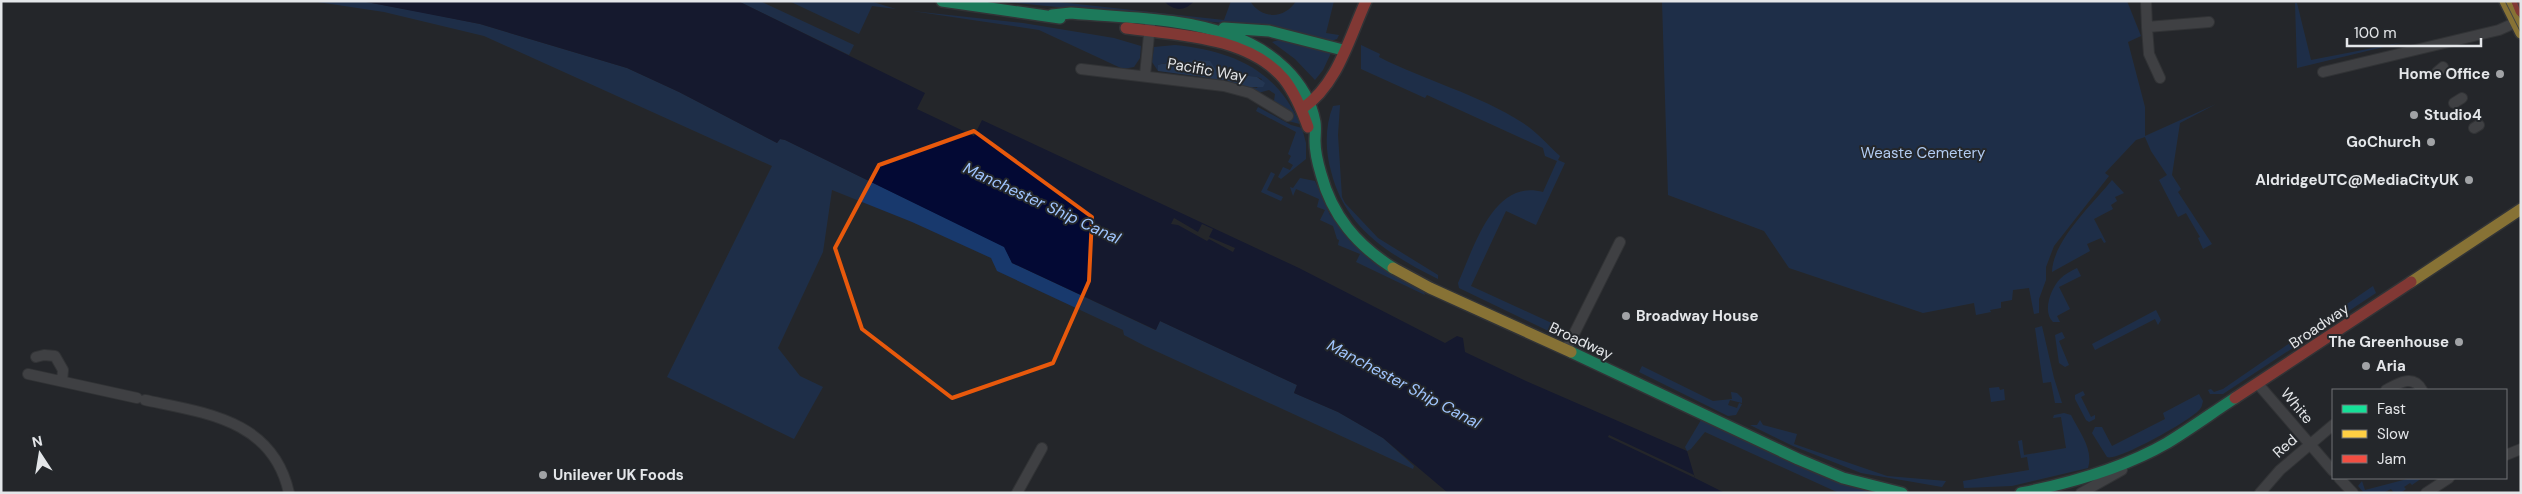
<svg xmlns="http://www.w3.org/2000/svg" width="2522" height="494" font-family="'DM Sans',sans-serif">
<rect width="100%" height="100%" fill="#25272a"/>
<!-- green -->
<path fill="#18396d" d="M311,1h50l60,11 59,12 147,44 52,24 98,51 3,-4 5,1 220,107 7,16 143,67 5,-9 137,64 -3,8 44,19 45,26 31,28 -1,3 -268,-123 -21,-11 -1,-5 -126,-59 -6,-13 -79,-36 -80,-32 -9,62 -45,96 22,28 23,11 -29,52 -127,-62 105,-211 -288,-130 -100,-24z
M738,1h22l94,44 -5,10z
M789,1h81l26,8 -24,-3 -13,28z
M995,1l64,1 165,18 7,-19h19c12,19 35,18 46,0h38l-8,32 13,2 -2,4 -6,2 -107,-18z
M1662,1h465l14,35 -13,6 17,65v29l71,-32 -36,19 -8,52 9,14 -3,3 34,52 -9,5 -5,-11 2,-1 -14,-24 -8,4 -19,-37 8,-5 -16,-24 -6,-14 -9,3 -31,33 4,3 -55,70 -8,21v13l-7,19v14l-5,1 -5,-26 -16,2 -1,10 -11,2v6l-11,2 1,2 -15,3 -2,-12 -51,10 -134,-45 -25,-37 -96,-36z
M2295,3h2l14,57 93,-18 -107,26z
M912,11l111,12 91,15 27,8 -1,12 -6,9 -11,2 -84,-39z
M1282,39l49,14 -8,17 -8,10 -20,-21 -23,-17z
M1175,45c57,6 101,24 125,79l-12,-3 -14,-20 1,-7 -6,-4 -11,3 -9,-6 8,1 5,-9 -5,-2c-13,-1 -26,-2 -38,-4 -20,-3 -41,-16 -61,-8v6l-6,-9 2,-15z
M1361,45l19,9 -1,3c47,24 99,37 144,66 13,8 25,22 37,33l-2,4 7,3 -29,62 -30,-14 -35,75 98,45 -8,6 -102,-49 -1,-5c16,-35 35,-105 85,-91l14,-31 -12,-5 -2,-8 -116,-53 -2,3 -64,-29z
M1340,105l-2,30 4,62 3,6 33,35 60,37v4c-50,-25 -93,-51 -107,-108 -6,-21 -6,-45 2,-65z
M1258,107l33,18 11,3 4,15v16l-25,20 -3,-2 5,-10 7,3 3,-5 -5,-3 3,-6 -3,-2 8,-22 -40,-21z
M1271,172l4,2 -8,16 16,7 -2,4 -20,-9z
M1300,178l15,3 15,34 94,77 1,3 -69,-33 4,-8 -22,-9 1,-5 -2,-1 -4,-13 -13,-6 5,-10 -8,-3 2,-8 -23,-10 -3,7 -3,-9 3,1z
M2112,180l12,13 -9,4 2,4 -6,4 2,4 -19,10 12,23 -2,1 -3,-5 -14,6 3,7 -38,21c1,-32 41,-68 60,-92z
M2077,268l4,8 -22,11 11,22 -13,7 3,6h-7c-11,-10 -2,-34 7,-43 5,-5 11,-8 17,-11z
M2373,286l3,7 -153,101h-13l-2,-4 3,-1 3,3 9,-3z
M2156,310l5,10 -3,5 -3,-6 -60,31 -3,-6z
M2042,326l12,52 8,25h-7l-4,-21 -8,1 -8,-55z
M2062,332l3,6 -6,3 10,24 -4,2 -6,-4 -4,-28z
M1642,366l71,35 19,-2 -1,-7 6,1 5,5v5l-12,-3 -2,5 9,3 2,-5 3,1 -6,11 -8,1 -89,-44z
M1999,387l1,3 4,-1 1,11 -14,2 -2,-14z
M2083,391l2,4 -4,2 10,20 4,-2v4l-6,3 -3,-2 -11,-21v-4z
M2199,394l4,7c-1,3 -1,6 -3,8 -7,10 -83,53 -93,48l-15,-24 3,-6h7l10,19 53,-27 -2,-6z
M2064,413l7,2c8,16 23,35 17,53l-76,18 -48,2 -1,-7 66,-11 -2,-13 -6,1 -3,-17 4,-1 2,15 42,-7 -5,-31 -8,1 1,-3z
M1701,420l178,73h-40l-134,-61 -14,17 -4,2 -2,-4z
M1760,420l3,5 34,9 -3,10 93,32 59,5 -4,6 -81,-14 -68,-27 -43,-21h7z
M2411,478h11l-10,7 -2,-2 -6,4 2,2 -5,4h-7l-3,-4 -8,4h-19l-6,-7 4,-5 3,9z"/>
<!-- forest -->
<path fill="#244a84" d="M1191,60l19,1 7,11 40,5 8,6 -2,4h-14l-46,-10 -45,-6v-6c11,-4 23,1 33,-5z"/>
<!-- water -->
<path fill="#030934" d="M361,1h377l187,92 -8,16 57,27 8,-16 317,148 146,75 12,-7 6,2 2,14 61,29 161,70 8,27 30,15h-277l-65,-55 -45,-26 -44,-19 3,-8 -137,-64 -4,9 -144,-67 -8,-16 -219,-107 -5,-1 -3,4 -98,-51 -52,-24 -147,-44z
M1164,1h30c-9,11 -21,10 -30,0z"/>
<!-- pier -->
<path fill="#25272a" d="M1174,218l24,14 4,-8 11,5 -4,8 26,11 -2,4 -24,-13 -2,2 -29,-16 -7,-1z
M1609,435l85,40 1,3 -87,-41z"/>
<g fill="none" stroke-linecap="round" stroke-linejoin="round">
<!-- street casing -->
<g stroke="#424345" stroke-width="12">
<path id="street" d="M2146,1l1,26 62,-5
M2147,27l2,27 11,24
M1081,69l143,17 26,7 38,23
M2323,72l176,-42 20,-9
M2437,72l6,-5
M1145,75l5,-50
M2454,103l8,-5
M2474,128l5,-3
M1566,350l54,-108
M36,357l8,-2 11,1 8,14 -1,11
M28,374l109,24
M2258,384l75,87
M2386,390c11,-6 27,-17 36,0
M145,400c61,13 128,20 144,93
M2506,455l15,-6
M2339,478l14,15
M1017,493l25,-45
M2081,493l41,-23
M2260,493l20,-23 53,-45
M2426,493l23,-15"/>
</g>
<!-- fast casing -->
<g stroke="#424345" stroke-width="14">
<path id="fast" d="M942,1l118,17
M1052,15l19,-2c53,5 111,4 161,23 39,14 75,44 83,86 1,6 0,13 0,19 0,11 3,23 6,33 11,42 36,71 72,94
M1224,28l45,3 74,19
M1571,352l227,107 45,19 59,15
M2021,493c50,-10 101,-24 146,-50 23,-14 45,-30 68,-45"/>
</g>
<!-- slow casing -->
<g stroke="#424345" stroke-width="14">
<path id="slow" d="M2505,1l16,32
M1393,268l37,20 141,64
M2411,282l110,-73"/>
</g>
<!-- jam casing -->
<g stroke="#424345" stroke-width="14">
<path id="jam" d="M2517,1l4,10
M1126,28c51,7 122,8 158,51 11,14 18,31 24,48
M1303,108c35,-24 46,-70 63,-107
M2235,398l176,-116"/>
</g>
<!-- street -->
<use href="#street" stroke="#606163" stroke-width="10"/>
<!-- fast -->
<use href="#fast" stroke="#16e098" stroke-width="11"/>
<!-- slow -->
<use href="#slow" stroke="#ffcf43" stroke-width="11"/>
<!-- jam -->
<use href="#jam" stroke="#f24e42" stroke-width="11"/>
<!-- tram -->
<path stroke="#606264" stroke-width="1" d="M2505,1l16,32
M2517,1l4,10"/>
</g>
<!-- marked area -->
<path d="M0 0H2522V494H0ZM974,131l118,86 -3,64 -36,82 -101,35 -90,-69 -27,-81 44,-83z" fill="#25272a" fill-opacity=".55" fill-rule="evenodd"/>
<path fill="none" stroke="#e8590c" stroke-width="4" stroke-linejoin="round" d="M974,131l118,86 -3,64 -36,82 -101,35 -90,-69 -27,-81 44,-83z"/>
<!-- markers -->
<g fill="#a1a3a6" stroke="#24272b" stroke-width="2">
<circle cx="2500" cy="74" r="5"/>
<circle cx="2414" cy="115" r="5"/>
<circle cx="2431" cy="142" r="5"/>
<circle cx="2469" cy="180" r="5"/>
<circle cx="1626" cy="316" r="5"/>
<circle cx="2459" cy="342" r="5"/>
<circle cx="2366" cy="366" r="5"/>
<circle cx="543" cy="475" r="5"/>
</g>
<g text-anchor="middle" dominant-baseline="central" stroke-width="4" stroke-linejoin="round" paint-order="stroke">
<!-- street labels -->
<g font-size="15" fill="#e4e6e9" stroke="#24272b">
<text transform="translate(1207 70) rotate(10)">Pacific Way</text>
<text transform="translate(2319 326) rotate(-34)">Broadway</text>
<text transform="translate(1581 341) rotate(25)">Broadway</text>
<text transform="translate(2297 406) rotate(50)">White</text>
<text transform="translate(2285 446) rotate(-42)">Red</text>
</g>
<!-- poi labels -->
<g font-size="15" font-weight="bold" fill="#e4e6e9" stroke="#24272b" text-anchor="end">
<text x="2490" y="74">Home Office</text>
<text x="2424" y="115" text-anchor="start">Studio4</text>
<text x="2421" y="142">GoChurch</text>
<text x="2459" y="180">AldridgeUTC@MediaCityUK</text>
<text x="1636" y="316" text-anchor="start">Broadway House</text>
<text x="2449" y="342">The Greenhouse</text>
<text x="2376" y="366" text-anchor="start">Aria</text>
<text x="553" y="475" text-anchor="start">Unilever UK Foods</text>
</g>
<!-- park labels -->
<g font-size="15" fill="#b2cbf1" stroke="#24272b">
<text x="1923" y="153">Weaste Cemetery</text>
</g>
<!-- water labels -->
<g font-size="16" font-style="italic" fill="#a0c5fe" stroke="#24272b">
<text transform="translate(1042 203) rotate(25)">Manchester Ship Canal</text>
<text transform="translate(1404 384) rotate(28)">Manchester Ship Canal</text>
</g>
</g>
<!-- border -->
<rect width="2522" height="494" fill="none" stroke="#e4e6e9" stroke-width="5"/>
<!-- legend -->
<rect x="2332" y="389" width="175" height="90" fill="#24272b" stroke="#717377"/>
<rect x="2342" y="405" width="25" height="8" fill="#16e098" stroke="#717377"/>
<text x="2377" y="414" font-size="15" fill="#e4e6e9">Fast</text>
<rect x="2342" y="430" width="25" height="8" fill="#ffcf43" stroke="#717377"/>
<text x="2377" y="439" font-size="15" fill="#e4e6e9">Slow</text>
<rect x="2342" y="455" width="25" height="8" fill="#f24e42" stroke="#717377"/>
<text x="2377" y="464" font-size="15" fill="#e4e6e9">Jam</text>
<!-- north arrow -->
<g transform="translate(40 454) rotate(348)" stroke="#24272b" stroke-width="4" paint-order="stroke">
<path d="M0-4L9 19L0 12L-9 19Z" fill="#e4e6e9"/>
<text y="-8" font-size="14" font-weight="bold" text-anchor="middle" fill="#e4e6e9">N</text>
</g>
<!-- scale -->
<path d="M2347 38v8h134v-8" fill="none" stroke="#e4e6e9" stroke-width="2.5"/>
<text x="2354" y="38" font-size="15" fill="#e4e6e9" stroke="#24272b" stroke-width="4" paint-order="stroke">100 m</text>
</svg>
